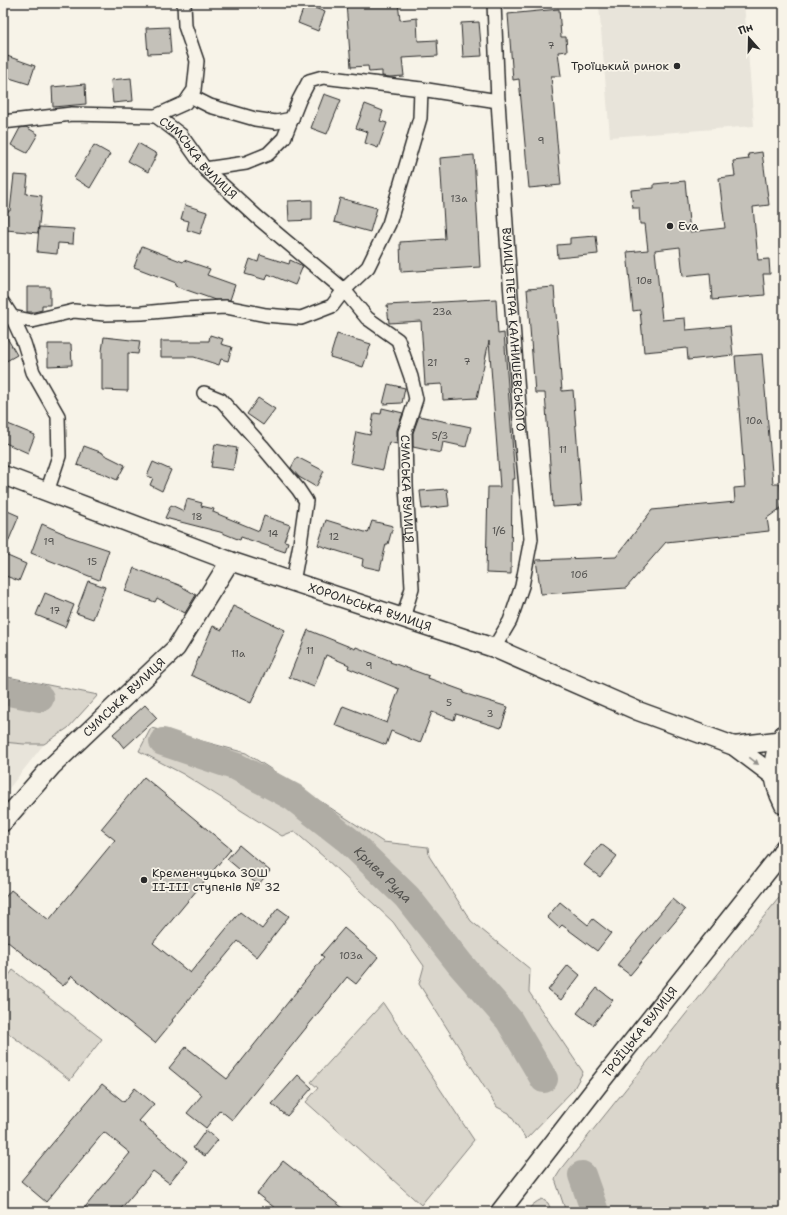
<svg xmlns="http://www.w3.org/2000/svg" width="787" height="1215" font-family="'Shantell Sans',sans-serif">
<rect width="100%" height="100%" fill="#f7f3e8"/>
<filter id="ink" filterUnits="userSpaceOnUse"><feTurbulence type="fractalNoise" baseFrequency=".025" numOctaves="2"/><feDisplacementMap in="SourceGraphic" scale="8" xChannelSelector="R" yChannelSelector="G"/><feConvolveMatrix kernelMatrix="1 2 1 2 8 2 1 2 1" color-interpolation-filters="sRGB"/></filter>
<g filter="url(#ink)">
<!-- built -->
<path fill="#e8e4da" d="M637,3h107l10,123 -144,11 -11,-131z
M3,742l21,2h20l-41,52z"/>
<!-- green -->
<path fill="#dad6cc" stroke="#82807c" d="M3,676l95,19 -30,33 -24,16h-20l-21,-2z
M151,728l25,6 70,19 137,89 45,5 1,9 42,65 59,48 -1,23 54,80 -10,18 -47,49 -17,-26 -12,-6 -78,-123 5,-18 -31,-44 -68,-64 -31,-27 -12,5 -99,-62 -44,-23z
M784,894v318h-218l-11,-33 5,-8 218,-272z
M13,970l89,69 -32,41 -67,-51v-46z
M383,1003l91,137 -53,65 -115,-103 12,-14 -7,-6z
M542,1199l6,4 4,9h-26c5,-6 9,-10 16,-13z"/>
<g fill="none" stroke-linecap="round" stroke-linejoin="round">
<!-- river -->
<g stroke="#afaca4" stroke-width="28">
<path d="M3,691l37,7"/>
<path id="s1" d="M163,742l74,25 56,30 55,43 59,57 53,67 49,56 35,59"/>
<path d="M582,1175l13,37"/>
</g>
</g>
<!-- building -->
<path fill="#c4c1b9" stroke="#2b2b2b" d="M346,3h52l2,17 17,-2 1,23 19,-1 1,16 -36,2 2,18 -14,1 -8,-1v-5l-13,1 -1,-6 -17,1z
M305,4l20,8 -7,19 -20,-8z
M559,9l2,28h5l1,14 -9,1 3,24h-10l10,109 -32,3 -10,-109 -6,1 -5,-66z
M479,22l3,34 -19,1 -2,-34z
M169,27l2,26 -23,1 -2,-26z
M7,56l28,10 -6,18 -26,-8v-10z
M131,78l2,23 -20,2 -2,-23z
M85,84l1,20 -33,3 -1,-20z
M324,94l17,6 -14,34 -16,-6z
M365,104l18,7 -3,10 7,2 -9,25 -13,-5 3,-11 -12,-4z
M26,127l12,7 -11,19 -16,-8 9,-17z
M138,143l19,11 -9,18 -20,-11z
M94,145l16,9 -20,34 -16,-10z
M762,152l7,53 -16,2 5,53 11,-1 1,15h-7l2,21 -53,5 -2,-27 -27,3 -3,-29 -25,3 7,70 23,-2 1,12 44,-4 3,29 -45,5 -1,-12 -43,4 -4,-42 -7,1 -6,-59 21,-2 -3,-26h-5l-1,-16h-6l-2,-18 23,-2v-4l31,-3 5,51 35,-4 -6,-50 16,-2 -2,-15 16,-2 -1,-5z
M474,155l6,112 -79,5 -1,-30 45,-3 -5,-81z
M14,175l14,1 -2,18 16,2 -4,37 -32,-3 1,-19h3z
M340,198l37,10 -7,24 -36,-10z
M312,200v20l-23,1 -1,-20z
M185,205l22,7 -7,22 -13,-4 2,-9 -8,-2z
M39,227l35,2 -1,15 -15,-1 -1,11 -20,-2z
M596,236l2,18 -40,4 -1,-13 13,-1v-6z
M142,246l41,16 1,-2 26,9 -3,6 28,10 -5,15h-15l-11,-4 -29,-10 1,-3 -42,-16z
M260,255l29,9 1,-4 13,6 -8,19 -27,-11 -2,6 -21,-6 5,-15 8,3z
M27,287h23v18h-8v5l-8,2h-7z
M554,287l8,104 11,-1 9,115 -29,2 -8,-114h-10l-8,-104z
M496,299l2,35 6,-1 11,146h-3l-1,95 -25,-1 2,-86h12l-11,-146 -12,57 -34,2 -1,-16 -17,1 -4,-64 -32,2 -2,-18z
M3,331l14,24 -14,8z
M337,334l34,10 -8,23 -33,-10z
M210,335l13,4 -2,5 11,3 -4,14 -7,-2 -2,6 -25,-8h-33v-16h48z
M104,337l36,4 -2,13 -10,-1v38l-26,-1v-39z
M48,344h23l1,21 -24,1z
M762,354l11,130h7l3,17 -2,7 -14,10 2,13 -103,11 -40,46 -85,6 -5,-34 80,-3 36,-47 83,-8 -1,-14 11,-1 -10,-131z
M388,384l17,4 -3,15 -19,1z
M258,398l17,11 -12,16 -16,-11z
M382,408l21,5 -6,17v14l-8,-2 -6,28 -33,-7 6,-31 14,3 4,-22 7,1z
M419,416l52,11 -5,20 -23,-5 -2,11 -28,-6v-14z
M3,422l32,13 -7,18 -25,-11z
M215,444l22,4 -4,22 -22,-3z
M84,446l19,7v1l22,11 -8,15 -13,-6 -27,-9z
M297,457l27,14 -8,16 -17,-10 -8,-9z
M153,462l18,8 -9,21 -12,-6 3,-7 -6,-2z
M447,489l2,17 -27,3 -2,-18z
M187,499l15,4 -1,3 13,3 -1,3 46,19 5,-15 26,9 -6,16 4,1 -3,10 -44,-15 -1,3 -20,-8 -55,-14 6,-13 13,6z
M3,509l16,7 -16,38z
M326,520l42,13 4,-12 21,5 -5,18h-2l-6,26 -18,-4 1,-7 -45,-14z
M42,524l23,10v1l44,15 -10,30 -68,-27z
M3,554l23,10 -7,17 -16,-6z
M134,568l45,17 17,10 -11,18 -28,-15 -2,4 -30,-11z
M88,581l17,6 -12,32 -17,-6z
M45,593l29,12 -9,22 -29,-12z
M233,606l52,24 -34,73 -60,-28 22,-49 9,4z
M308,630l47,19 1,-2 35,14 -1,1 39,14 -1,2 36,13 -1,2 45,14 -7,21 -45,-14 -2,6 -22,-8 -12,31 -29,-12 -5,14 -51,-20 8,-19 44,17 12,-34 -51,-21 1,-3 -23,-10 -12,32 -25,-10z
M145,705l12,13 -33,30 -11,-14z
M144,777l87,72 -78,94 37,30 50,-61 22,17 16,-21 11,8 -32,41 -19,-16 -66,79 1,1 -18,22 -83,-67 -9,10 -60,-48v-38l8,-10 38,30 66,-80 -14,-11z
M601,844l16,12 -17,21 -16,-12z
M239,845l31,26 -12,14 -31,-26z
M672,899l13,11 -55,65 -13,-10z
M560,902l28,23 5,-6 18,14 -14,18 -35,-26 -3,3 -12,-11z
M344,928l34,29 -22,27 -9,-7 -115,143 -12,-10 -14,18 -19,-15 15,-18 -33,-27 17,-21 41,32 97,-122 -3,-2z
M568,965l12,10 -19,25 -13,-10z
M597,988l16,12 -20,25 -16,-12z
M298,1075l14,13 -25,28 -15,-12z
M102,1084l22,18 11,-14 19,16 -15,17 48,40 -18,22 -16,-12 -35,41h-37l49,-59 -26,-21 -58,70 -25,-21z
M206,1130l12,10 -13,16 -12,-8z
M283,1161l65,51h-68l-23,-18z"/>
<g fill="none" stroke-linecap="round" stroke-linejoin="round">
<!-- street casing -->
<g stroke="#2b2b2b" stroke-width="16">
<g id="street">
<path id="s2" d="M494,3l4,98 10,153 13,181 10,104 -9,47 -12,35 -16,27"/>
<path d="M190,96l20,10 45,13 21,3 16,-3"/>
<path id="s3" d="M156,116l25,19 24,34 52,48 87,73 23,28 31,22 13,37 5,22 -11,33 1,53 6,103 -9,30"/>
<path d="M3,122l69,-8 84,2 29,-13 9,-13 3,-29 -12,-35 -1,-23"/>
<path d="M205,169l41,-6 22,-9 16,-16 15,-38 10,-19 14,-4 98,12 77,12"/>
<path d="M3,303l9,14 12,26 9,29 25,44 1,40 -12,36"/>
<path d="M3,318l9,-1 20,4 42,-10 31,3 37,-1 42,-4 42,-2 40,8 35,3 31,-12 12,-16 24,-23 21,-43 31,-106 1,-29"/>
<path d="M204,393l17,7 41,46 36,43 8,12 -6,43 -7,38"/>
</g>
</g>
<!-- secondary casing -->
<g stroke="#2b2b2b" stroke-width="21">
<g id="secondary">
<path id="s4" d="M3,475l227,86 264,87 144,63 96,35 40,30"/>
<path d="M784,734c-15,23 -12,48 0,71"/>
<path d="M734,746l50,-6"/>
<path id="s5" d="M3,822l48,-55 125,-119 54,-87"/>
<path id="s6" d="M500,1212l98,-127 183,-231 3,-6"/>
</g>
</g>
<!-- street -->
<use href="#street" stroke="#f7f3e8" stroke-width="13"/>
<!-- secondary -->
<use href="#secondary" stroke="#f7f3e8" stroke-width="18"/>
</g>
<!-- one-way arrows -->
<defs><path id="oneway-solid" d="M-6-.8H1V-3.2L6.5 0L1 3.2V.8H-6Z"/></defs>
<use fill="#918f8a" href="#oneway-solid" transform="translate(754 761) rotate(38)"/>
</g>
<!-- markers -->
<g fill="#2b2b2b" stroke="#f7f3e8" stroke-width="1.5">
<circle cx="677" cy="66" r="4"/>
<circle cx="670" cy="226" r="4"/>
<circle cx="144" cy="880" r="4"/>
</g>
<g text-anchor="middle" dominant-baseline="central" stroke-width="3.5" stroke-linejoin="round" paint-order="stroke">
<!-- number labels -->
<g font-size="10" fill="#51504e">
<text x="551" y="45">7</text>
<text x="541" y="140">9</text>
<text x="459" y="198">13а</text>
<text x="644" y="280">10в</text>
<text x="442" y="311">23а</text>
<text x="467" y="361">7</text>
<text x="432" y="362">21</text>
<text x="754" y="420">10а</text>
<text x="440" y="435">5/3</text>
<text x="563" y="449">11</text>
<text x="197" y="516">18</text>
<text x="499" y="530">1/6</text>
<text x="273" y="533">14</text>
<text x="334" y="536">12</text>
<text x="49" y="541">19</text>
<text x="92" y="561">15</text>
<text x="579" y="574">10б</text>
<text x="55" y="610">17</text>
<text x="310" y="650">11</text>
<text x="238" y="653">11а</text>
<text x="369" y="665">9</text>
<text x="449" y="702">5</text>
<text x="490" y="713">3</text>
<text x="351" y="955">103а</text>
</g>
<!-- poi labels -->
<g font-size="12" fill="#2b2b2b" stroke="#f7f3e8" text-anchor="start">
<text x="669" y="66" text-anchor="end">Троїцький ринок</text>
<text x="678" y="226">Eva</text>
<text x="152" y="873">Кременчуцька ЗОШ<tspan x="152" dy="14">ІІ-ІІІ ступенів № 32</tspan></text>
</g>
<!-- street labels -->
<g font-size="12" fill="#2b2b2b" stroke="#f7f3e8">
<text stroke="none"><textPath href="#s3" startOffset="60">СУМСЬКА ВУЛИЦЯ</textPath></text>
<text stroke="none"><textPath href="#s2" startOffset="327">ВУЛИЦЯ ПЕТРА КАЛНИШЕВСЬКОГО</textPath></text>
<text stroke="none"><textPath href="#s3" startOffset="485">СУМСЬКА ВУЛИЦЯ</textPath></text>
<text stroke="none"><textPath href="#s4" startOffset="390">ХОРОЛЬСЬКА ВУЛИЦЯ</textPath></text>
<text stroke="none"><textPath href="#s5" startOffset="174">СУМСЬКА ВУЛИЦЯ</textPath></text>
<text stroke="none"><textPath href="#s6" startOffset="228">ТРОЇЦЬКА ВУЛИЦЯ</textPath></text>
</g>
<!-- water labels -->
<g font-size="13" font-style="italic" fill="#53524f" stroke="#f7f3e8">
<text stroke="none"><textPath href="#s1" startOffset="261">Крива Руда</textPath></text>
</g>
</g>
<!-- margin -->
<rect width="787" height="1215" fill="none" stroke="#f7f3e8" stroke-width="16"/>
<rect x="8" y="8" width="771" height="1199" fill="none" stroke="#2b2b2b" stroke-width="1.5" filter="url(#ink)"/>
<!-- north arrow -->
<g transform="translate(749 38) rotate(340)" stroke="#f7f3e8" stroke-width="3" paint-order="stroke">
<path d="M0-3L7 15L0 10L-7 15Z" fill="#2b2b2b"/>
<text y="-6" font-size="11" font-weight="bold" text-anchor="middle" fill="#2b2b2b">Пн</text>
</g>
</svg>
